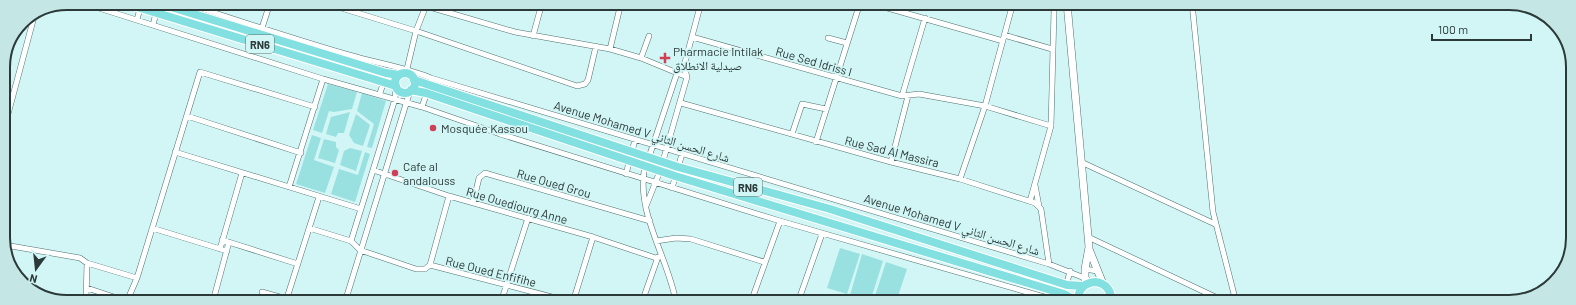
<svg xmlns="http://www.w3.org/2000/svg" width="1576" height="305" font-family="Barlow,'Noto Naskh Arabic',sans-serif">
<rect width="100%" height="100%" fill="#d1f6f5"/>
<!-- green -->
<path fill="#99e1e1" d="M328,84l29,8 -5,17 -18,3 -5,-1 -7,22 -9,-3z
M362,93l24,8 -14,47 -5,-1 7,-23 -17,-13z
M350,112l-6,21h-6l-2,4 -10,-3 5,-17z
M356,114l14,11 -7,21 -9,-3 -5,-8z
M312,135l9,3 -7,22 20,7 -9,26 -29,-9z
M324,139l12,3v5l3,3 -4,13 -17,-5z
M350,148l12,3 -6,20 -16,-6 4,-14z
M365,152l5,2 -15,48 -24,-8 8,-25 19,6z
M840,248l20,6 -13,40 -20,-6z
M862,254l21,7 -13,41 -20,-7z
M886,262l21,7 -11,33h-23z"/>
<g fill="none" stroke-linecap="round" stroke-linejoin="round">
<!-- street casing -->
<g stroke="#4f7070" stroke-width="6">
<path id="street" d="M83,3l240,76 99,28 78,27 280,87 282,81
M185,3c54,18 109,36 164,52 27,8 55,12 82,23l618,186 38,15
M325,3l91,28 161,55 8,-2 3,-4 8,-34
M870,3l133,38
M1192,3l21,209 23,90
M426,6l89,26 95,17 31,9 46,19
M137,20l3,-12
M153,25l3,-12
M262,28l8,-25
M1004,35l48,14
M533,36l9,-33
M692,37l210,59 17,-2 66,12 66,20
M828,38l19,5
M610,49l11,-46
M641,58l8,-22
M406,73l10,-42 11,-28
M380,93l7,-21
M902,96l23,-78
M681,103l210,59 69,17 75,24 6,6 8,55
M422,107l8,-24
M187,116l114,37
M4,129l30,-112
M792,134l10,-30 24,5
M816,142l44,-139
M175,152l186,57
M649,157l28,-84 7,-7 17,-63
M663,161l24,-84 -3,-11
M891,162l17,-66
M1081,162l134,62
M645,166c-10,46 23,91 31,136
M373,170l76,26 144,41 63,21
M626,174l9,-34
M960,179l25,-73 28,-103
M1035,185l4,21
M289,187l34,-108
M672,188l10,-34
M1030,201l21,-75 3,-115 -3,-5 -5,-3
M473,203l6,-25 6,-5 165,48
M646,206l14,-35
M152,228l75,23
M309,228l42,13 9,9 56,19h9l5,-4 19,-69
M1088,237l138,65
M222,240l76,24
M351,241l44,-142 1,-12
M656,241l20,-3 15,1 73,23
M5,245l75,13 7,5 50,15
M220,249l22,-76
M430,265l141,37
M1085,269l12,2
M87,288l39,13
M262,292l32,9
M86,301l1,-38
M127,301l10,-23 63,-206 115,35
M213,301l16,-59
M286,301l33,-104
M345,302l65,-211
M501,302l27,-84
M573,302l20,-65
M642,302l16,-45
M751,302l29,-81
M798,302l24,-68
M1062,302l8,-31"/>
</g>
<!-- secondary casing -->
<g stroke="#4f7070" stroke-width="8">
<path id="secondary" d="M1067,3l22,244 -4,22v16
M1089,249l14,35"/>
</g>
<!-- primary casing -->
<g stroke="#fff" stroke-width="10">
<path id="primary" d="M124,3l272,83
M158,3l228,70 13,2
M395 83a10 10 0 1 1 20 0a10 10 0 1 1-20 0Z
M414,80l264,87 152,42 237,76 16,1
M411,90l15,3 249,83 389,118 14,8
M1078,302c0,-12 5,-19 17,-20 11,1 17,9 16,20"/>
</g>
<!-- street -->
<use href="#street" stroke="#fff" stroke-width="5"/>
<!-- secondary -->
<use href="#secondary" stroke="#fff" stroke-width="7"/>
<!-- primary -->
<use href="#primary" stroke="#82e0e1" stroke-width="8"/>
</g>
<!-- markers -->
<g fill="#d03f55" stroke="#d1f6f5" stroke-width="1.5">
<path d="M663 52h4v4h4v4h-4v4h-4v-4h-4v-4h4z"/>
<circle cx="433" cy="128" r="4"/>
<circle cx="395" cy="173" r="4"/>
</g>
<g text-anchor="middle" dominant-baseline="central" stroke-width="3.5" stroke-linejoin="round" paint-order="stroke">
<!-- shield labels -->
<g fill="#d1f6f5" stroke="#5d7271" stroke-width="1">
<rect x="246" y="35" width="28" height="18" rx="3"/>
<rect x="734" y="178" width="28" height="18" rx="3"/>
</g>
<g font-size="11" font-weight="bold" fill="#2b3939">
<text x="260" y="44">RN6</text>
<text x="748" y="187">RN6</text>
</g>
<!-- poi labels -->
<g font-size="12" fill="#2b3939" stroke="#d1f6f5" text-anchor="start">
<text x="673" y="51">Pharmacie Intilak<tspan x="673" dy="14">صيدلية الانطلاق</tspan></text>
<text x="441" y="128">Mosquée Kassou</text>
<text x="403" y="166">Cafe al<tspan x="403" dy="14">andalouss</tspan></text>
</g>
<!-- street labels -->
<g font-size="12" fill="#2b3939" stroke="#d1f6f5">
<text transform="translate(814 61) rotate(16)">Rue Sed Idriss I</text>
<text transform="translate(642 131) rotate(17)">Avenue Mohamed V شارع الحسن الثاني</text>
<text transform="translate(892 151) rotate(14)">Rue Sad Al Massira</text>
<text transform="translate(554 183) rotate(16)">Rue Oued Grou</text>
<text transform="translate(517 205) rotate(16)">Rue Ouediourg Anne</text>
<text transform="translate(952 224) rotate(17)">Avenue Mohamed V شارع الحسن الثاني</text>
<text transform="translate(491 271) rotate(14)">Rue Oued Enfifihe</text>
</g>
</g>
<!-- crop -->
<path d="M0 0H1576V305H0ZM67 10H1509A57 57 0 0 1 1566 67V238A57 57 0 0 1 1509 295H67A57 57 0 0 1 10 238V67A57 57 0 0 1 67 10Z" fill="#c4e7e6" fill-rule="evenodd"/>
<path fill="none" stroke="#2b3939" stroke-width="2" d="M67 10H1509A57 57 0 0 1 1566 67V238A57 57 0 0 1 1509 295H67A57 57 0 0 1 10 238V67A57 57 0 0 1 67 10Z"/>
<!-- north arrow -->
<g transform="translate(36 269) rotate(195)" stroke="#d1f6f5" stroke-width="3" paint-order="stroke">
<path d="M0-3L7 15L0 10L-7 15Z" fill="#2b3939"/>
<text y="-6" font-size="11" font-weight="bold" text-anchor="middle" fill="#2b3939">N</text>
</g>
<!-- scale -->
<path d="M1432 34v6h99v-6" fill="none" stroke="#2b3939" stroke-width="2"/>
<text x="1438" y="34" font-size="12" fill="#2b3939" stroke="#d1f6f5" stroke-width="3" paint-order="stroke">100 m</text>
</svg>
